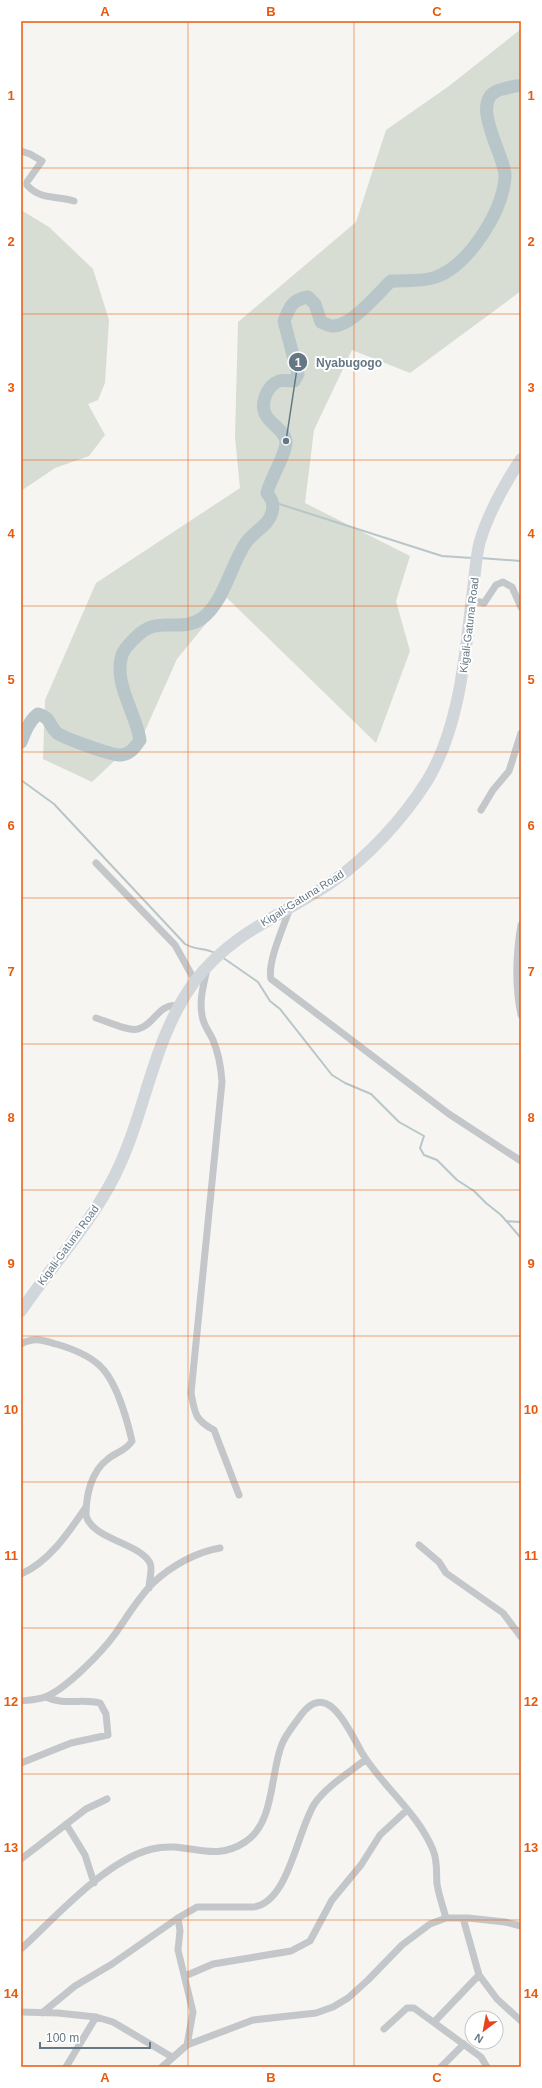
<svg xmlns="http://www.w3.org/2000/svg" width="542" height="2088" font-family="Arial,sans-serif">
<rect width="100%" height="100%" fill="#f6f5f2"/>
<!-- green -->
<path fill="#d7ddd3" d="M521,29v262l-111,82 -58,-23 -38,80 -9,73 105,53 -14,45 14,50 -34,92 -149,-145 -50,61 -33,74 -52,49 -49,-23 2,-59 51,-117 144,-95 -5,-51 3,-115 118,-100 30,-92 63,-44z
M21,210l28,17 44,42 16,51 -4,63 -7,17 -10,4 17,31 -16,21 -34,12 -34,23z"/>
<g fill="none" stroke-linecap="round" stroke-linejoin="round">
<!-- stream -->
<path stroke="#b8c6c9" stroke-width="2" d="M273,502l169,54 30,2
M480,558l41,3
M21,780l33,24 131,140c10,6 20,4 30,9
M222,957l36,25 12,19 10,8 52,66 13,8 26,11 28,28 25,14 -4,12 4,7 13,5 20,20 17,11 12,12 15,12 20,23
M506,1221l15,1"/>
<!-- river -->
<path stroke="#b8c6c9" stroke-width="13" d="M21,742c4,-10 8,-21 17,-28 14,4 10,11 19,19 7,5 56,23 64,22 10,-1 14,-8 19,-15 -4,-27 -27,-57 -18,-85 2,-6 8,-12 12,-16 24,-26 44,-5 67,-20 22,-15 30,-54 44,-75 7,-12 24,-18 27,-32 2,-9 0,-12 -5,-19 3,-14 20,-40 19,-52 -2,-11 -13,-15 -19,-24 -8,-11 -1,-31 12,-36 4,-1 11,0 15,0l4,-7 -14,-53c6,-14 7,-21 24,-24l7,7 6,18c3,1 8,4 11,4 18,2 46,-33 59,-45 14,-1 31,1 45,-4 33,-12 66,-65 69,-99 2,-21 -41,-81 -2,-89 6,-1 12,-4 18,-3"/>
<!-- street -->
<path stroke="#c3c7ca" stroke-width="7" d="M21,151l9,3 12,7 -15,21v3c14,16 30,10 47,16
M472,600l12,3 12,-18 7,-3 9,5 9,20
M481,810l12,-20 16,-19 12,-38
M96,863l79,82 20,36
M290,908c-6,18 -23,54 -19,71l178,135 72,47
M521,925c-5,28 -6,62 0,90
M207,969c-3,15 -8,30 -5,46 1,10 7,16 11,25 6,14 8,27 9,42l-31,311c4,21 4,27 23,37l25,65
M96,1018c10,3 33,14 42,11 17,-4 20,-27 41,-23
M21,1344c13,-7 21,-4 35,0 14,4 32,11 43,21 17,15 28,54 33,76 -6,10 -16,11 -24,18 -17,12 -22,37 -22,56 5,24 54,28 64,48 3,6 -1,18 -1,25
M419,1545l20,17 7,11 57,40 18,24
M21,1574c28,-12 48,-42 65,-67
M21,1701c8,-1 16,-1 24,-4 20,-7 57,-45 70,-63 12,-17 23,-36 38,-51 18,-17 43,-31 67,-35
M21,1763l50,-20 37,-8 -2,-21 -6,-11c-18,-5 -36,3 -54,-6
M66,1824l19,31 9,28
M21,1859l65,-50 21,-10
M178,1918l2,13 -2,19 15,62 -6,33
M463,1918l16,57 18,24 24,22
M21,1949c34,-31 85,-89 131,-100 35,-9 60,15 93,-7 30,-19 25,-69 37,-98 4,-10 12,-19 19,-29 27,-37 49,17 61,38 21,34 56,60 71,97 5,12 3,23 4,34 2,12 6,23 9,34
M185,1976l28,-12 78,-13 19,-10 22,-41 29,-35 19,-30 27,-25
M21,2012l37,1 38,4 17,5 59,35
M42,2013l33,-27 37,-22 66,-46 19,-11h56c36,-4 44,-77 62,-104 13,-18 34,-30 51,-44
M435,2021l44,-46
M384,2029l23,-21h7l67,49 6,10
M66,2067l30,-50
M162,2067l25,-22 66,-25 63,-7 17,-6 15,-9 20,-18 34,-35 28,-21 16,-6h22l37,4 16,4
M441,2067l23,-23"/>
<!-- highway -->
<path stroke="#d1d6da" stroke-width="12" d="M21,1311c31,-46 69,-86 94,-136 32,-64 36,-134 80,-194 37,-49 88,-66 137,-99 36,-25 71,-63 95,-101 32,-52 38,-124 45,-184 3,-18 3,-38 8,-56 9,-30 24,-56 41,-82"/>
</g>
<!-- grid -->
<path fill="none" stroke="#e8590c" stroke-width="1" stroke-opacity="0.55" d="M188,21v2046M354,21v2046M21,168h500M21,314h500M21,460h500M21,606h500M21,752h500M21,898h500M21,1044h500M21,1190h500M21,1336h500M21,1482h500M21,1628h500M21,1774h500M21,1920h500"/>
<g text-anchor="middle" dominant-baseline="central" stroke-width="4" stroke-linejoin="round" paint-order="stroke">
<!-- street labels -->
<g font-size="11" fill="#647784" stroke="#fff">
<text transform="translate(469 625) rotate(-83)">Kigali-Gatuna Road</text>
<text transform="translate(302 898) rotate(-32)">Kigali-Gatuna Road</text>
<text transform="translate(68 1245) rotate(-54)">Kigali-Gatuna Road</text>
</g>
</g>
<!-- callouts -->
<path fill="none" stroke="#647784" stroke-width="1.5" d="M286 441L298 362"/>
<g fill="#647784" stroke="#fff" stroke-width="1.5">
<circle cx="286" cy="441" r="4"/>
<circle cx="298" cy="362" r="10"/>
</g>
<g font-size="12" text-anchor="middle" font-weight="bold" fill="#fff">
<text x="298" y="367">1</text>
</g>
<g font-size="12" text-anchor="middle" font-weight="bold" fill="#647784" stroke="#fff" stroke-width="4" stroke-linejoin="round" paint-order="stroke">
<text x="349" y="367">Nyabugogo</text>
</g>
<!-- border -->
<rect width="542" height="2088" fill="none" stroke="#ffffff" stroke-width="44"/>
<!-- north arrow -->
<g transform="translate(484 2030) rotate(212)"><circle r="19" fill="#ffffff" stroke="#c1c9ce"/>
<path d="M0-3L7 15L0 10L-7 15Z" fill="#e8421f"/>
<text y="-6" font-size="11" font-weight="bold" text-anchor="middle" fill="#647784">N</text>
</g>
<!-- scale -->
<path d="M40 2042v6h110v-6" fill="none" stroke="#647784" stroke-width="2"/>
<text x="46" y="2042" font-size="12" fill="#647784" stroke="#ffffff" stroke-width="3" paint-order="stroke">100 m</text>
<rect x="22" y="22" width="498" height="2044" fill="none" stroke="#e8590c" stroke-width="1.5"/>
<g font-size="13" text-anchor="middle" font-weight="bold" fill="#e8590c">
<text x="105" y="16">A</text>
<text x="271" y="16">B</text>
<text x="437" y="16">C</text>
<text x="11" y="100">1</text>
<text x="531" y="100">1</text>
<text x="11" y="246">2</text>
<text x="531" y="246">2</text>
<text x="11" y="392">3</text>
<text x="531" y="392">3</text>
<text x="11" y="538">4</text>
<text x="531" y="538">4</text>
<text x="11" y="684">5</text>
<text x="531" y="684">5</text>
<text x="11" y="830">6</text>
<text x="531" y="830">6</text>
<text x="11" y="976">7</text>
<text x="531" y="976">7</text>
<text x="11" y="1122">8</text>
<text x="531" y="1122">8</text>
<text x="11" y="1268">9</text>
<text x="531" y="1268">9</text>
<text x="11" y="1414">10</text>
<text x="531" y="1414">10</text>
<text x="11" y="1560">11</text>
<text x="531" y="1560">11</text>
<text x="11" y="1706">12</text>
<text x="531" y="1706">12</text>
<text x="11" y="1852">13</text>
<text x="531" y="1852">13</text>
<text x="11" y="1998">14</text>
<text x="531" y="1998">14</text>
<text x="105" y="2082">A</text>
<text x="271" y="2082">B</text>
<text x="437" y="2082">C</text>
</g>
</svg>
